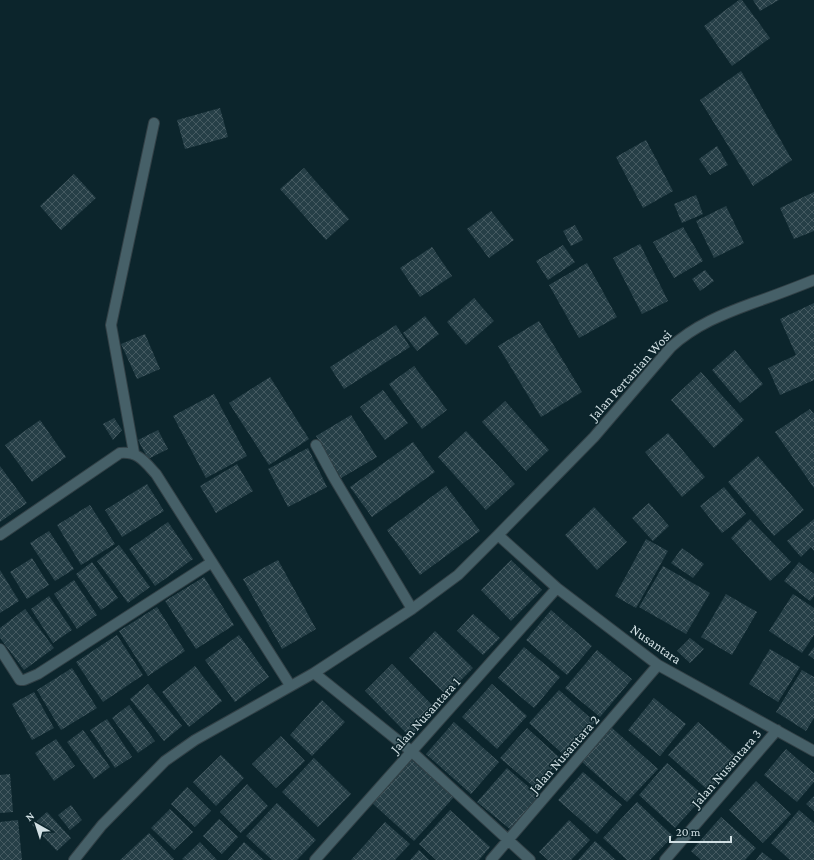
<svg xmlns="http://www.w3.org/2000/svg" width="814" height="860" font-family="'Crimson Pro',serif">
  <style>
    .building { fill: url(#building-cross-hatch) }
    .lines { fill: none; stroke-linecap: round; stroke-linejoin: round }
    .minor-casing { stroke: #324046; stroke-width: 12 }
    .minor { stroke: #466068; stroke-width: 10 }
    .labels { text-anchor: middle; stroke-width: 3; stroke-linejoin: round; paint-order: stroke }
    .street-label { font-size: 14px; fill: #d2e0e4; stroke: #0c252c }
  </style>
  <defs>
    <pattern id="building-cross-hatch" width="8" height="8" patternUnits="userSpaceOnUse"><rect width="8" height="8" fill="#263f47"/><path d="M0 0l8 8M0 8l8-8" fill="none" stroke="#455a61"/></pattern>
  </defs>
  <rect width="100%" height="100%" fill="#0c252c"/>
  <path class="building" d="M 739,0 L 742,0 L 770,38 L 732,66 L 704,26 Z
    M 753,0 L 779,0 L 760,11 Z
    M 741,71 L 792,160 L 753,186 L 700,100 Z
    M 220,108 L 228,137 L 185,149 L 177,120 Z
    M 646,140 L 673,191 L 643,208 L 616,157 Z
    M 717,146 L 728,165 L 710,175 L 699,159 Z
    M 304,168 L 349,219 L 326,240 L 280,189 Z
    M 74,174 L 96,198 L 61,230 L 40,206 Z
    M 814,192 L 814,231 L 794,239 L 780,208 Z
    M 696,195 L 703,214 L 682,223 L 674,204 Z
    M 726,206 L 744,243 L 714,258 L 696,221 Z
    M 491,211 L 514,240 L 489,258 L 467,229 Z
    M 575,225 L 583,240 L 571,246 L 563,231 Z
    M 683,227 L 703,261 L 674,278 L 653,242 Z
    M 640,244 L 668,301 L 642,314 L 613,258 Z
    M 563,245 L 575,262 L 548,280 L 536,261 Z
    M 432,247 L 452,276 L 420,297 L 400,268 Z
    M 587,263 L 617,317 L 579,338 L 549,285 Z
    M 705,270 L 714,281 L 700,291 L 692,279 Z
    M 474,298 L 494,321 L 466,345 L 447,322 Z
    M 814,303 L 814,380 L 780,395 L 768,368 L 796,355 L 780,319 Z
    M 425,316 L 439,334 L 417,351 L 403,333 Z
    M 539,321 L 582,392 L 541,417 L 498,346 Z
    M 396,325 L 410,347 L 344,389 L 330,367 Z
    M 145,334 L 160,369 L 137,379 L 121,344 Z
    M 735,350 L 763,384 L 740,403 L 712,370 Z
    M 414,366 L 447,410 L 422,429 L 389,384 Z
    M 701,372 L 744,420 L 714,448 L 671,400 Z
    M 270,377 L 309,439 L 269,465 L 229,403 Z
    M 383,390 L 408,423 L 385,440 L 360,407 Z
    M 214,394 L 247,456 L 206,478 L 173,416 Z
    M 505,401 L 549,450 L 526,471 L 482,422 Z
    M 810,409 L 814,414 L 814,488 L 775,432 Z
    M 351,415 L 377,457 L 341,478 L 316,436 Z
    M 114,418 L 122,430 L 113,440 L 103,424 Z
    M 40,420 L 66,457 L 32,482 L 5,445 Z
    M 158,430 L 168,449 L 148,459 L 138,440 Z
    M 466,431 L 515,484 L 486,510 L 438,457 Z
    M 668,433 L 705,477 L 682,497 L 645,452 Z
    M 413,442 L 435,472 L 372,517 L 350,487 Z
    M 308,448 L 327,487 L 288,507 L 268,469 Z
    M 758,456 L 804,510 L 774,536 L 728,482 Z
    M 237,464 L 253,491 L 216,513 L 200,486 Z
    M 0,466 L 27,503 L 0,522 Z
    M 147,484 L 164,511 L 122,537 L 105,510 Z
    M 446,486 L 480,531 L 420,575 L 387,530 Z
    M 724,487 L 746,514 L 722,533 L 700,506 Z
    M 649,503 L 669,526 L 653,541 L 632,518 Z
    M 90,505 L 115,544 L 81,565 L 57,525 Z
    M 594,507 L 627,542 L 597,570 L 565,535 Z
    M 750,519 L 791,562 L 770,581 L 731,538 Z
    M 814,519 L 814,551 L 811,547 L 801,557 L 787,541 Z
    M 168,522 L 193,559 L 155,586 L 129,549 Z
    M 49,531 L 74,569 L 55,581 L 30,543 Z
    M 646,539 L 668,551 L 636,608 L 615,596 Z
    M 119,545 L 150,587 L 128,603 L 97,561 Z
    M 682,548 L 704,564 L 693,578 L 671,563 Z
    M 32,558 L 49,585 L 27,599 L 10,572 Z
    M 278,560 L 316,629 L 282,649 L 243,579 Z
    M 511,560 L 542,590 L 511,621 L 481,590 Z
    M 92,562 L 118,598 L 101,610 L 76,574 Z
    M 799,562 L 814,574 L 814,596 L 810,601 L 784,581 Z
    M 663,566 L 710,593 L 686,634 L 639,607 Z
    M 0,570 L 19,601 L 0,613 Z
    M 204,577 L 234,625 L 196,649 L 165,601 Z
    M 74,580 L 97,615 L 77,629 L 54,594 Z
    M 726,594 L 757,612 L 732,655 L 701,637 Z
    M 793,594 L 814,608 L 814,635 L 802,653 L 769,631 Z
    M 49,596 L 72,630 L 53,643 L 31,609 Z
    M 157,607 L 185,651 L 148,676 L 119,631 Z
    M 25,609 L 54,648 L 24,670 L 0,638 L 0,628 Z
    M 551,610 L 592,646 L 567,675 L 526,640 Z
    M 473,614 L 500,638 L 483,655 L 457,631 Z
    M 435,631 L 473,668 L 446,695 L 409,658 Z
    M 117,635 L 143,675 L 103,702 L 76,662 Z
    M 239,635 L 269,677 L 235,702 L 205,660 Z
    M 690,638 L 704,649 L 690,663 L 677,651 Z
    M 524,647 L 560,677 L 534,708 L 498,678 Z
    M 814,647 L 814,659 L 808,655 Z
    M 770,649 L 800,667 L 778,702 L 749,684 Z
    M 597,650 L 632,679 L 600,717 L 565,688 Z
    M 392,664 L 437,710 L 410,737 L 365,691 Z
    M 195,666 L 222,701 L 189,727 L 162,692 Z
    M 72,668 L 97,708 L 61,730 L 37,690 Z
    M 802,670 L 814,677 L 814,718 L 806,731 L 776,712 Z
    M 148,684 L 182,726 L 164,741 L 130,699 Z
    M 492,684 L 527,716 L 497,749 L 462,717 Z
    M 559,690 L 595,722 L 565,756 L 529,723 Z
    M 34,692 L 54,728 L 32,740 L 12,704 Z
    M 654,698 L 686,724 L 660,756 L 628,730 Z
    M 322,700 L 345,722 L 312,756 L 290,735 Z
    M 129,705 L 155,741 L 138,753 L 112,718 Z
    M 107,719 L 132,757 L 115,768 L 90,730 Z
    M 454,722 L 499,762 L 471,794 L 426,754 Z
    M 698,722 L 739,758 L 709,791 L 668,755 Z
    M 611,727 L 658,769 L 627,802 L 581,761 Z
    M 527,728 L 561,759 L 535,788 L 500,758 Z
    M 83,730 L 110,767 L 94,779 L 67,742 Z
    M 281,736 L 305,761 L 276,788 L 252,764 Z
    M 56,739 L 75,766 L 54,781 L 35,753 Z
    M 786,749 L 814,773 L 814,782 L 797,802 L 764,775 Z
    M 221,755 L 244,778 L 216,806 L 193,782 Z
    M 314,758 L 351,794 L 318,827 L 282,792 Z
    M 411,759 L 454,797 L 414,841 L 372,803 Z
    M 667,763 L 704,796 L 675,828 L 639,795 Z
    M 507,768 L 539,796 L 510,829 L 477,802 Z
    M 583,772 L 622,805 L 597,834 L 558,800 Z
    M 10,774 L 13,812 L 0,813 L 0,775 Z
    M 756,781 L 791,814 L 763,843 L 729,810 Z
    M 247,784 L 268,806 L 241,833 L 220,812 Z
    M 187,787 L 211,811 L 195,827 L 171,804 Z
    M 814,796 L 814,811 L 806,804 Z
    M 637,802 L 673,836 L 650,860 L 627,860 L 603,838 Z
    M 277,803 L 316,840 L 297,860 L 272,860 L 246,836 Z
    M 71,805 L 82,820 L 70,830 L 58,815 Z
    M 170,809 L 193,832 L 174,850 L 151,828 Z
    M 450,810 L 490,847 L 479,860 L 436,860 L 419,844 Z
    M 799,810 L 814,823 L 814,860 L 790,860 L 771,843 Z
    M 47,812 L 71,838 L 57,851 L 32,825 Z
    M 721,817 L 756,848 L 745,860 L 701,860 L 691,851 Z
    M 219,819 L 238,837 L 222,854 L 203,836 Z
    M 18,820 L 22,860 L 0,860 L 0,822 Z
    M 569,820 L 590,840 L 571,860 L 548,860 L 539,852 Z
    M 385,822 L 410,844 L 395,860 L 351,860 Z
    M 149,833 L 174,859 L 173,860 L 120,860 Z
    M 595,841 L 616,860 L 578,860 Z
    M 200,842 L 217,860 L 184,860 L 182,859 Z
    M 244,842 L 264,860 L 228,860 Z
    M 419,850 L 429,860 L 410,860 Z
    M 762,852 L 772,860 L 756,860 Z"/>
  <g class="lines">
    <g class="minor-casing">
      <path id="minor" d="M 316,445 L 334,478 L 412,609
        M 134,453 L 111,325 L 154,123
        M 0,535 L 120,453 C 138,451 145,462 156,474 L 290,685
        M 498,535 L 557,588 L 658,665 L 814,751
        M 0,649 L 20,680 L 24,680 L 38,674 L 212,562
        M 314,673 L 411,751 L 530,860
        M 74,860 L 102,825 L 165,761 L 195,740 L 314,673 L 412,609 L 458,575 L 498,535 L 594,437 L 671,347 C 695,325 723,314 753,303 C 773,296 794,288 814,280
        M 315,860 L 557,588
        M 491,860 L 658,665
        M 665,860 L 777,730"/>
    </g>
    <use href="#minor" class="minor"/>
  </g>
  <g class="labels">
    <g class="street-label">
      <text transform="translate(630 375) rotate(-48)" y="5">Jalan Pertanian Wosi</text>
      <text transform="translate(656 644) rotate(35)" y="5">Nusantara</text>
      <text transform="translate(425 715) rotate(-48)" y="5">Jalan Nusantara 1</text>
      <text transform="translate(564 754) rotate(-49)" y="5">Jalan Nusantara 2</text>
      <text transform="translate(726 768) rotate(-49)" y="5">Jalan Nusantara 3</text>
    </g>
  </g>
  <g transform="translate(36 824) rotate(321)" stroke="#0c252c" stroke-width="3" paint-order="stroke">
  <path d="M0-3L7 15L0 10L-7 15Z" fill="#d2e0e4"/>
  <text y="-6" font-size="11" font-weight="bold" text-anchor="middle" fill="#d2e0e4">N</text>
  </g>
  <path d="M670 836v6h61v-6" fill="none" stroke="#d2e0e4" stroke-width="2"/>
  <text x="676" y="836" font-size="12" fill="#d2e0e4" stroke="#0c252c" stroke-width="3" paint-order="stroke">20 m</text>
</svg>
